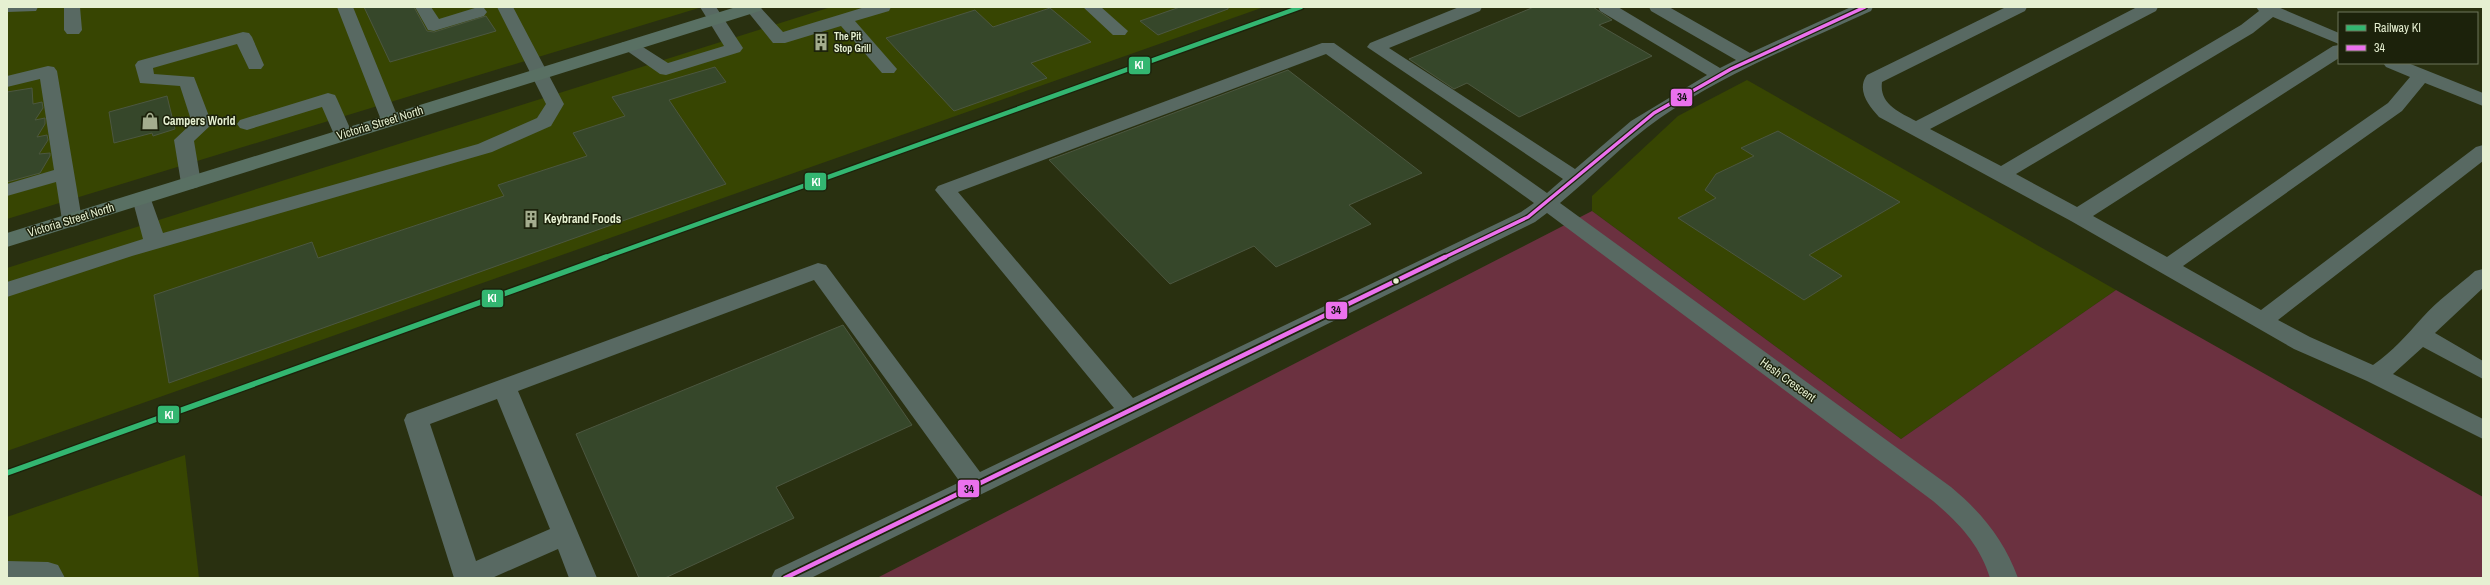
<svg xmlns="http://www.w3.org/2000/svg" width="2490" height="585" font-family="'Archivo Narrow',sans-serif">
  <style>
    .built { fill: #374502 }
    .green { fill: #6b3140 }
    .building { fill: #36472a; stroke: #4c5740 }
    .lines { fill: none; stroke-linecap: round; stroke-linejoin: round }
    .minor { fill: #586962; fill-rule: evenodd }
    .major { fill: #597063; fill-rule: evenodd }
    .bus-1-far1-casing { stroke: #1c220b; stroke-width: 6 }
    .bus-1-casing { stroke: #1c220b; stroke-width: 8 }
    .bus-1-far1 { stroke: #eb71ee; stroke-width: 3.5 }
    .bus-1 { stroke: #eb71ee; stroke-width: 4.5 }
    .rail-1-far1-casing { stroke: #1c220b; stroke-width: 7 }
    .rail-1-casing { stroke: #1c220b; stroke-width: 8 }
    .rail-1-far1 { stroke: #33b671; stroke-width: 4.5 }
    .rail-1 { stroke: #33b671; stroke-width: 5.5 }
    .bus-dot { fill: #e6f0d2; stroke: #1c220b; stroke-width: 1.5 }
    .labels { text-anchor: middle; stroke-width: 3; stroke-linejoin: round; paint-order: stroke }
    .far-poi-label { font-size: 10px; font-weight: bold; fill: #e6f0d2; stroke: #1c220b; text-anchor: start }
    .poi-label { font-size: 12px; font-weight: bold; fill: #e6f0d2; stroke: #1c220b; text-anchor: start }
    .street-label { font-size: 12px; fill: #e6f0d2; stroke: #1c220b }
    .line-badge { stroke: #1c220b; stroke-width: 1.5 }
    .badge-label { font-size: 11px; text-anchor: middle; font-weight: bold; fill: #fff }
    .pale-badge-label { font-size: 11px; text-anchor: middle; font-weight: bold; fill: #111 }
  </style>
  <rect width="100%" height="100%" fill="#293010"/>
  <path class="built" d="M 7,7 L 702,7 L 7,219 Z
    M 831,7 L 1264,7 L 7,451 L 7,268 Z
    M 1747,80 L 2116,290 L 1901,439 L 1592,211 L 1592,196 L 1678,116 Z
    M 185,455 L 199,578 L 7,578 L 7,517 Z"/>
  <path class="green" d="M 1592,211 L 1901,439 L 2116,290 L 2483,497 L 2483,578 L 877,578 Z"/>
  <path class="building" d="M 364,7 L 414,7 L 427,31 L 434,32 L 486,16 L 496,31 L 390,62 Z
    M 1180,7 L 1228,7 L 1228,9 L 1158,35 L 1140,21 Z
    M 1534,7 L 1593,7 L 1612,20 L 1599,25 L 1652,56 L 1519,117 L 1467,83 L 1454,89 L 1409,59 Z
    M 1050,8 L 1091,42 L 1031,63 L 1047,78 L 954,111 L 886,38 L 975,10 L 993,27 Z
    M 715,67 L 726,82 L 669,100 L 726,184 L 169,383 L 154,295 L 312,242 L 318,258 L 504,196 L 498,185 L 587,156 L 573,133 L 625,116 L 612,97 Z
    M 1288,70 L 1422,173 L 1349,205 L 1371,224 L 1276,267 L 1254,246 L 1170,284 L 1049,160 Z
    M 32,88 L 33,104 L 42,102 L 43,108 L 35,120 L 45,118 L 45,124 L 37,137 L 47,135 L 48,140 L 39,154 L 50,153 L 50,156 L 40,173 L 7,182 L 7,92 Z
    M 167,96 L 175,129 L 153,136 L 152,133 L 114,143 L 109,112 Z
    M 1778,131 L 1900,202 L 1809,255 L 1842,276 L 1804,300 L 1678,218 L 1716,198 L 1705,190 L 1716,174 L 1754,156 L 1741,148 Z
    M 843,325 L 912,425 L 776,487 L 794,518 L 665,578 L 639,578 L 576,434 Z"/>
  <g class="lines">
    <path class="minor" d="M 7,7 L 38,7 L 36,11 L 7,12 Z
      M 64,7 L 80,7 L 82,30 L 79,34 L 67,34 L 64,30 Z
      M 337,7 L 353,7 L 399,120 L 397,124 L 383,124 L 381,120 Z
      M 415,7 L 431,7 L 439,19 L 478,7 L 484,8 L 487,12 L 484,16 L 434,31 L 428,30 Z
      M 497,7 L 513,7 L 564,104 L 551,126 L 492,152 L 132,256 L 7,297 L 7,282 L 143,239 L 132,198 L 135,194 L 142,192 L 149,194 L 163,233 L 478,144 L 537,118 L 546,104 Z
      M 700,7 L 716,7 L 743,48 L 740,52 L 666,75 L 660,74 L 620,46 L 623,42 L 635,42 L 668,63 L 724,46 Z
      M 744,7 L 760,7 L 783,32 L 865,7 L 891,7 L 889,11 L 855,21 L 897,69 L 894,73 L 882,73 L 841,26 L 785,43 L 773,43 Z
      M 1083,7 L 1101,7 L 1128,31 L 1125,35 L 1113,35 Z
      M 1459,7 L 1482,7 L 1480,11 L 1389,48 L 1575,169 L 1631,121 L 1707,75 L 1600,11 L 1598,7 L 1618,7 L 1720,68 L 1736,60 L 1651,11 L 1649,7 L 1669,7 L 1750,53 L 1851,7 L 1873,7 L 1871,11 C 1799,44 1725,73 1660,118 C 1624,143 1594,175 1560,203 L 1951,487 C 1982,513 2004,540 2018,578 L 1990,578 C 1980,545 1959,523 1933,501 L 1547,213 L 1535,222 L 811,578 L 771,578 L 775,570 L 960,482 L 814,280 L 518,391 L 597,578 L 569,578 L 558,549 L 492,578 L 454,578 L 404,420 L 407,414 L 818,263 L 826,265 L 980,472 L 1114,408 L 935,190 L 938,186 L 1322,43 L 1334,43 L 1547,193 L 1563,179 L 1367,47 L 1370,43 ZM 1326,54 L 1534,203 L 1521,212 L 1133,398 L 958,192 ZM 497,399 L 550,529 L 476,561 L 430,424 Z
      M 2006,7 L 2027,7 L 2025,11 L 1882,82 C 1879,104 1899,112 1916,121 L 2137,7 L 2158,7 L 2156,11 L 1930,129 L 2001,166 L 2241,25 L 2259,11 L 2256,7 L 2278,7 L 2339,33 L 2339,44 L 2273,17 L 2253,33 L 2016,174 L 2077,207 L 2333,46 L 2339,45 L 2339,58 L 2093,216 L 2167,257 L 2388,103 L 2410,77 L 2386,67 L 2383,63 L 2408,63 L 2483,93 L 2483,106 L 2425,83 L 2402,111 L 2183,266 L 2261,310 L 2476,147 L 2483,145 L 2483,161 L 2278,320 L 2310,337 L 2373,365 C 2393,351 2406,336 2422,318 C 2437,301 2458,286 2475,271 L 2483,269 L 2483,288 L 2435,333 L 2483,361 L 2483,379 L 2423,347 L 2393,374 L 2483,419 L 2483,439 L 2367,381 L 2294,349 L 2071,221 L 1879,117 C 1869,106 1856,90 1867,75 Z
      M 243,32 L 249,33 L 252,37 L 264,65 L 261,69 L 249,69 L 237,44 L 153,68 L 154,74 L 194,77 L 212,124 L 194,141 L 201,183 L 198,187 L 191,189 L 184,187 L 181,183 L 174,140 L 192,123 L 180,86 L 140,83 L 135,65 L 138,61 Z
      M 48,66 L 54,67 L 57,71 L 82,220 L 79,225 L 72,227 L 65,225 L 62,220 L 56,182 L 7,196 L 7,184 L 54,170 L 40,79 L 7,87 L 7,76 Z
      M 328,93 L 335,95 L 337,99 L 353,135 L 350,139 L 336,139 L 322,107 L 247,130 L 240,128 L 237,124 L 240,120 Z
      M 7,561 L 48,562 L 58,565 L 65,578 L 7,578 Z"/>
    <path class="major" d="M 736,7 L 762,7 L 760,11 L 7,247 L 7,233 Z"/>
    <g class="bus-1-far1-casing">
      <path id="bus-1-far1" d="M 1443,258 L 1528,217 L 1654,113 L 1731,69 L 1865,7"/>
    </g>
    <g class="bus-1-casing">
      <path id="bus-1" d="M 785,578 L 1445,257"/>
    </g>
    <use href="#bus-1-far1" class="bus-1-far1"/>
    <use href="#bus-1" class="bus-1"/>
    <g class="rail-1-far1-casing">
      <path id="rail-1-far1" d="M 603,258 L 1301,7"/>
    </g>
    <g class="rail-1-casing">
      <path id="rail-1" d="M 7,473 L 606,257"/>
    </g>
    <use href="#rail-1-far1" class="rail-1-far1"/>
    <use href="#rail-1" class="rail-1"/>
  </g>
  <defs>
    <g id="building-bare" transform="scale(1.38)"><path d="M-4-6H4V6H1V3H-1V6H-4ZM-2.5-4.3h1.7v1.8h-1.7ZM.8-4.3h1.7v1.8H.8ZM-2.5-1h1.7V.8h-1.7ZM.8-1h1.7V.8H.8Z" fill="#a4ad8e" stroke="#1c220b" stroke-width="2.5" paint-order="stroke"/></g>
    <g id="shop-bare" transform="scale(1.38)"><path d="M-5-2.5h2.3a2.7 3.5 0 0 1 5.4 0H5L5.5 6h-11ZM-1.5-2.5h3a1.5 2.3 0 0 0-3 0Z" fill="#a4ad8e" stroke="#1c220b" stroke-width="2.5" paint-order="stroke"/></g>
  </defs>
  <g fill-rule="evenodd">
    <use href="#building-bare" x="821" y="42"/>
    <use href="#shop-bare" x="150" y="121"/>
    <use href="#building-bare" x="531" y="219"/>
  </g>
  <circle class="bus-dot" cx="1396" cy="281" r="3.5"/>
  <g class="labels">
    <g class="far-poi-label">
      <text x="834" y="40">The Pit<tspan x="834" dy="12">Stop Grill</tspan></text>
    </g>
    <g class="poi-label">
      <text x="163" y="125">Campers World</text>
      <text x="544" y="223">Keybrand Foods</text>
    </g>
    <g class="street-label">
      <text transform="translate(380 123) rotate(-17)" y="4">Victoria Street North</text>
      <text transform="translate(71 220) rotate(-17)" y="4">Victoria Street North</text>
      <text transform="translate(1788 380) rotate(36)" y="4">Hesh Crescent</text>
    </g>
  </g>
  <g class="line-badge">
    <rect x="1128" y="56" width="23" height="19" rx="4" fill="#33b671"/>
    <rect x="1670" y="88" width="23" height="19" rx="4" fill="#eb71ee"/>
    <rect x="804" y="172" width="23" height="19" rx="4" fill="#33b671"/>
    <rect x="481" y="289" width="23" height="19" rx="4" fill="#33b671"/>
    <rect x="1325" y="301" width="23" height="19" rx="4" fill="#eb71ee"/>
    <rect x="157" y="405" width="23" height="19" rx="4" fill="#33b671"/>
    <rect x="957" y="479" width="23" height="19" rx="4" fill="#eb71ee"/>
  </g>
  <g class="badge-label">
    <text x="1139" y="69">KI</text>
    <text x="816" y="186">KI</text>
    <text x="492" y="302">KI</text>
    <text x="169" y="419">KI</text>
  </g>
  <g class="pale-badge-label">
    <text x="1682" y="101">34</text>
    <text x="1336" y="314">34</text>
    <text x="969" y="493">34</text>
  </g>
  <rect width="2490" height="585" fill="none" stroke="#e6f0d2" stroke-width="16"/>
  <rect x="2338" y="12" width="140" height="52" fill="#1c220b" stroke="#6d745b"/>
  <rect x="2346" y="25" width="20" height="6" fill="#33b671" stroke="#6d745b"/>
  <text x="2374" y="32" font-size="12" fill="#e6f0d2">Railway KI</text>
  <rect x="2346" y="45" width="20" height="6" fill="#eb71ee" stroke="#6d745b"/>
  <text x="2374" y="52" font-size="12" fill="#e6f0d2">34</text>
</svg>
